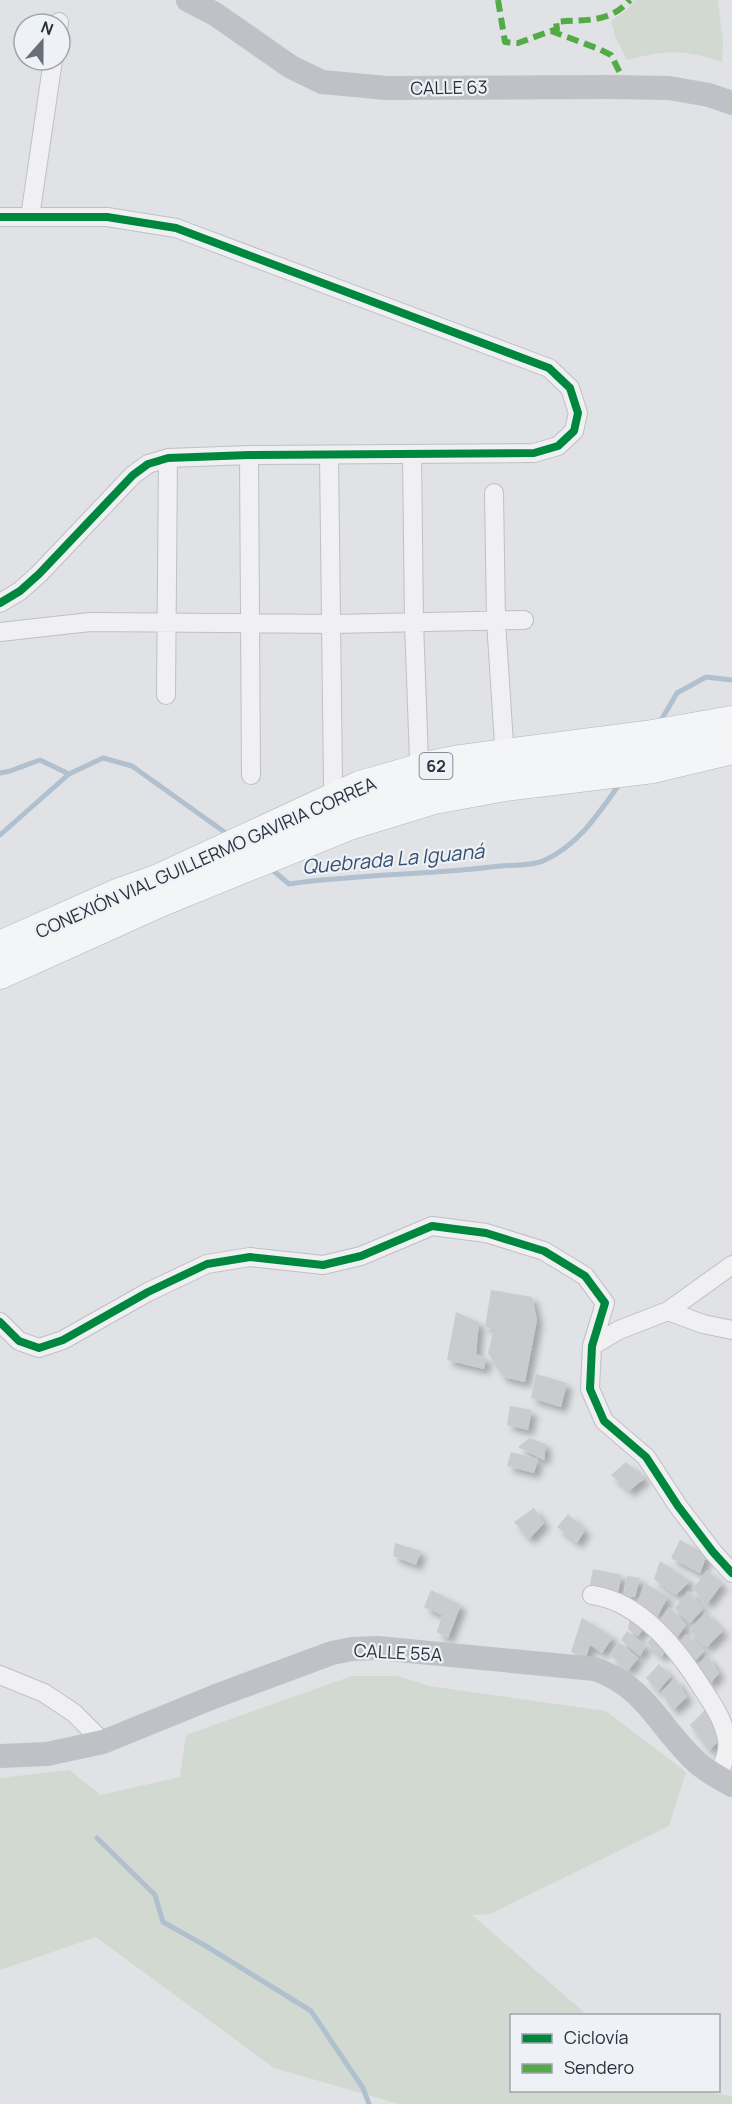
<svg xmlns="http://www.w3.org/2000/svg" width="732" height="2104" font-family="Manrope,sans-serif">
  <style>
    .green { fill: #d1d9d1 }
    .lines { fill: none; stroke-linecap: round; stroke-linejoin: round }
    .stream { stroke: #b0c0cf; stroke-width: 5 }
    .building { fill: #c9cbcd; filter: url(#shadow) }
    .street-casing { stroke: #bec0c3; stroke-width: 20 }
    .highway-casing { stroke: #b2b5ba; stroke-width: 33 }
    .street { stroke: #f0f0f2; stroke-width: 18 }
    .secondary { stroke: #bec1c5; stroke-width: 24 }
    .highway { stroke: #f4f5f6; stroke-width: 32 }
    .quiet { stroke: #53ab46; stroke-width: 6; stroke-dasharray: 12 6; stroke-linecap: butt }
    .cycleway-casing { stroke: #eef1f5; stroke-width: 11 }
    .cycleway { stroke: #00873e; stroke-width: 8 }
    .labels { text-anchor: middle; stroke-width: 4.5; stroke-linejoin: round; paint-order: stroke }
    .shield { fill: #eef1f5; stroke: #636b75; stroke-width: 1.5 }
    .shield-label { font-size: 16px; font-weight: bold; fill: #28313e }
    .street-label { font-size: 18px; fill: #28313e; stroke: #eef1f5 }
    .water-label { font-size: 20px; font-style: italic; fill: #345070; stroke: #eef1f5 }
  </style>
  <defs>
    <filter id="shadow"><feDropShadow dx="5.5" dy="5.5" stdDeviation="3" flood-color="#0004"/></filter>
  </defs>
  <rect width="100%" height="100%" fill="#e0e2e5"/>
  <path class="green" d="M 634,0 L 718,0 L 723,42 L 722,62 C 682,49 668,50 627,60 L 616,39 L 611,21 L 628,9 Z
    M 352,1676 L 398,1676 L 429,1686 L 606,1711 L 686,1772 L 669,1826 L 490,1914 L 472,1915 L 587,2015 L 512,2016 L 512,2090 L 701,2091 L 732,2096 L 732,2104 L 399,2104 L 274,2068 L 96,1937 L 0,1970 L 0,1778 L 69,1770 L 101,1795 L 180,1777 L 186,1735 Z"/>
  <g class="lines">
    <path class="stream" d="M 659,724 L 677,693 L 706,677 L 732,680
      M 0,773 L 10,771 L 40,760 L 69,774
      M 0,835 L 69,774 L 103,758 L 132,766 L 230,836
      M 270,868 L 289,884 C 359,874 430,875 500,866 C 514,865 533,866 545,860 C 580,844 600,811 621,782
      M 97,1838 L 155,1895 L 163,1922 L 206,1946 L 311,2011 L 363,2088 L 369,2104"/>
  </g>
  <path class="building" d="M 491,1290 L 532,1297 L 537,1320 L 525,1382 L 503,1377 L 488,1353 L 494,1329 L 485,1327 Z
    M 456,1312 L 479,1322 L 476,1354 L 486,1358 L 484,1369 L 447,1360 Z
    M 536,1374 L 567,1383 L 561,1407 L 531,1398 Z
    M 510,1406 L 532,1410 L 528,1430 L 507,1425 Z
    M 529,1438 L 546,1444 L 544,1460 L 518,1447 Z
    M 511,1452 L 538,1459 L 534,1473 L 507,1466 Z
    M 626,1462 L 645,1478 L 629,1491 L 611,1475 Z
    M 534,1508 L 544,1523 L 529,1539 L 514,1522 Z
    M 568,1514 L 585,1530 L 577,1543 L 557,1527 Z
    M 680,1540 L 707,1555 L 700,1573 L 671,1558 Z
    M 395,1543 L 421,1551 L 416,1565 L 393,1556 Z
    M 660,1561 L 690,1581 L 676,1595 L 654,1579 Z
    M 593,1569 L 622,1575 L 617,1596 L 589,1590 Z
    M 707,1570 L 722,1584 L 707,1604 L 693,1589 Z
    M 627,1576 L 640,1578 L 635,1597 L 623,1595 Z
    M 645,1583 L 668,1597 L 657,1617 L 638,1601 Z
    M 431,1590 L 461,1605 L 448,1638 L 437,1632 L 442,1615 L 424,1607 Z
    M 688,1591 L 703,1609 L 690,1623 L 675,1608 Z
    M 669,1607 L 686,1625 L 676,1639 L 659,1622 Z
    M 706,1612 L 723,1631 L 707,1647 L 689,1630 Z
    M 630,1617 L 646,1626 L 638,1636 L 628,1629 Z
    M 582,1618 L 613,1637 L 602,1653 L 590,1645 L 586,1658 L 571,1652 Z
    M 627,1631 L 646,1646 L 640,1656 L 621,1640 Z
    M 655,1634 L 669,1647 L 661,1657 L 647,1643 Z
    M 686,1634 L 704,1651 L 694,1662 L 678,1644 Z
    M 619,1642 L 638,1658 L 628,1671 L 610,1655 Z
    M 707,1655 L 719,1673 L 709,1685 L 697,1666 Z
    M 659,1664 L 671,1676 L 658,1691 L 646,1678 Z
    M 675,1678 L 687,1697 L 673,1710 L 661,1692 Z
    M 705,1710 L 722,1737 L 709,1751 L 690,1725 Z"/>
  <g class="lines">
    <g class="street-casing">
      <path id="street" d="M 59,24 L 59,22
        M 0,217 L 107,217 L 176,228 L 549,368 L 570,388 L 578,413 L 574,431 L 558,446 L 534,453 L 249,455 L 168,458 L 148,464 L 133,475 L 39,574 L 20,591 L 0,603
        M 30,217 L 53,60
        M 412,454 L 414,623 L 419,760
        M 249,455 L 251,775
        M 329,455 L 333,784
        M 494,493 L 496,621 L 504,744
        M 0,632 L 90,622 L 332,624 L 524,620
        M 166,695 L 168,458
        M 668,1311 L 703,1324 L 732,1330
        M 0,1322 L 19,1341 L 39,1348 L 63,1340 L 148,1292 L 207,1264 L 250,1257 L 323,1265 L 361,1256 L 432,1226 L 486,1233 L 544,1251 L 585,1276 L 605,1303 L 592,1346 L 590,1389 L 604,1421 L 646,1457 L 678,1506 L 713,1552 L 732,1573
        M 592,1346 L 619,1330 L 668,1311 L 732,1265
        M 592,1595 C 642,1602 679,1651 704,1691 C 714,1706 725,1723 727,1741 C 729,1754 722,1765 717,1776
        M 0,1675 L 44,1693 L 74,1713 L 103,1742"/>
    </g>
    <g class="highway-casing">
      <path id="highway" d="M 0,947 L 117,895 L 159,880 L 360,787 L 430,767 L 460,761 L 652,736 L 732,722
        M 0,973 L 162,900 L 349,824 L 434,798 L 505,785 L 653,767 L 732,748"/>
    </g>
    <use href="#street" class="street"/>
    <path class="secondary" d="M 188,0 L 215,14 L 291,67 L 322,82 L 386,88 L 609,87 L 669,88 L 709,95 L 732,103
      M 0,1756 L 47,1754 L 103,1742 L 216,1696 L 332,1653 L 352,1649 L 378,1648 L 595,1669 C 649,1688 660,1731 700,1765 C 710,1773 721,1779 732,1785"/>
    <use href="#highway" class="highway"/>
    <path class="quiet" d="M 498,0 L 505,42 L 518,43 L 551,31 L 599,49 L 611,55 L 621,75
      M 551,31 L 557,29 L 556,22 C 585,19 609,24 630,0"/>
    <g class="cycleway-casing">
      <path id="cycleway" d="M 0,217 L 107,217 L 176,228 L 549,368 L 570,388 L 578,413 L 574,431 L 558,446 L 534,453 L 249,455 L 168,458 L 148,464 L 133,475 L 39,574 L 20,591 L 0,603
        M 0,1322 L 19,1341 L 39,1348 L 63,1340 L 148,1292 L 207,1264 L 250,1257 L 323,1265 L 361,1256 L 432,1226 L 486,1233 L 544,1251 L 585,1276 L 605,1303 L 592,1346 L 590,1389 L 604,1421 L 646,1457 L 678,1506 L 713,1552 L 732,1573"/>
    </g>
    <use href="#cycleway" class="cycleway"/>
  </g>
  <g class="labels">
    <rect class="shield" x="419.5" y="753" width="33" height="26" rx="4.5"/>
    <g class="shield-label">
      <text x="436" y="772">62</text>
    </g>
    <g class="street-label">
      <text transform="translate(449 88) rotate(-1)" y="6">CALLE 63</text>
      <text transform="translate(206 858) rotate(-24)" y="6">CONEXIÓN VIAL GUILLERMO GAVIRIA CORREA</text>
      <text transform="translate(398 1653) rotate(3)" y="6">CALLE 55A</text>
    </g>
    <g class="water-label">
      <text transform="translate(393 859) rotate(-5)" y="7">Quebrada La Iguaná</text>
    </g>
  </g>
  <rect x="510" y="2014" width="210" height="78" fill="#eef1f5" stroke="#9fa4ac" stroke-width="1.5"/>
  <rect x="522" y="2034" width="30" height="9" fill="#00873e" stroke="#9fa4ac" stroke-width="1.5"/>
  <text x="564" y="2044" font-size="18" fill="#28313e">Ciclovía</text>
  <rect x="522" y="2064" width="30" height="9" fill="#53ab46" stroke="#9fa4ac" stroke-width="1.5"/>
  <text x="564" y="2074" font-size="18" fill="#28313e">Sendero</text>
  <g transform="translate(42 42) rotate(21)"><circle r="28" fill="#eef1f5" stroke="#9fa4ac" stroke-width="1.5"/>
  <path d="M0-4.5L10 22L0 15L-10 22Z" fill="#686f78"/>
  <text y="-9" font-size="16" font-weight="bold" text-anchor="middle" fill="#28313e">N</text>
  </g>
</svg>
